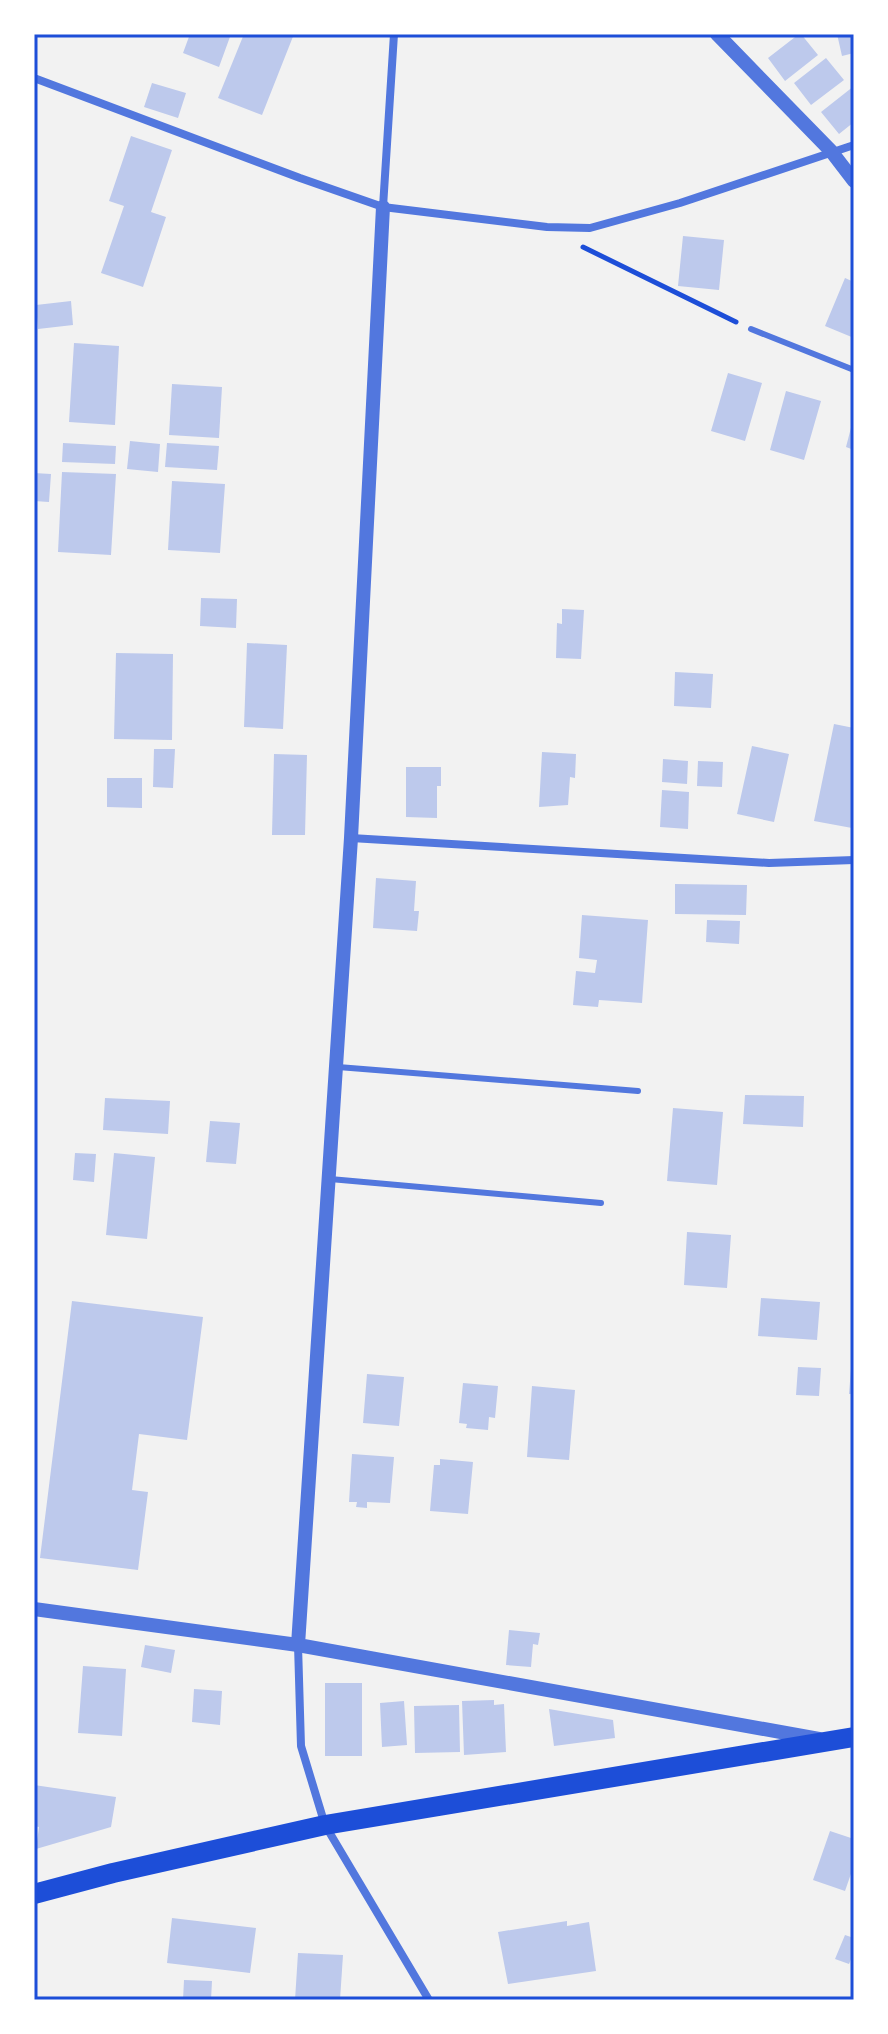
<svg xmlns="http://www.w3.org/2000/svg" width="888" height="2034" font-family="'Roboto Condensed',sans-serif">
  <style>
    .building { fill: #bdc9ec }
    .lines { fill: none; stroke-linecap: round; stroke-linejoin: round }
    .path { stroke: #1d4ed8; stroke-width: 5 }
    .service { stroke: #5277de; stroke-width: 6 }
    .minor { stroke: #5277de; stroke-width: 8 }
    .tertiary { stroke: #5277de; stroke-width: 14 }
    .primary { stroke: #1d4ed8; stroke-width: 20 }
    .neatline { fill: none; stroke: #1d4ed8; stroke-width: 3 }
  </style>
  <rect width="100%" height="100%" fill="#f2f2f2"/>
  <path class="building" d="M 190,34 L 231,34 L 219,67 L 183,53 Z
    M 244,34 L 294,34 L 262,115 L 218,98 Z
    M 799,34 L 801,34 L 818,55 L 785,81 L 768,58 Z
    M 837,34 L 854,34 L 854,53 L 842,56 Z
    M 826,58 L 844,80 L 811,105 L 794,83 Z
    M 152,83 L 186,93 L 178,118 L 144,107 Z
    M 854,86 L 854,122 L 839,134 L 821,112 Z
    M 131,136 L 172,150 L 151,212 L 166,217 L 143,287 L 101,273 L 124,206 L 109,201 Z
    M 683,236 L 724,240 L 719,290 L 678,286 Z
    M 845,278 L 854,282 L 854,338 L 825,326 Z
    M 71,301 L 73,325 L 38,329 L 36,305 Z
    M 74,343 L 119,346 L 115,425 L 69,422 Z
    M 728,373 L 762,383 L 745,441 L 711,431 Z
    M 172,384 L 222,387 L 219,438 L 169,435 Z
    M 786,391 L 821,401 L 804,460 L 770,450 Z
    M 853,420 L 854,420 L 854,450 L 846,447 Z
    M 130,441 L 160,444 L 158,472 L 127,469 Z
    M 63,443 L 116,446 L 115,464 L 62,462 Z
    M 167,443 L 219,446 L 217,470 L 165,467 Z
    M 62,472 L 116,474 L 111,555 L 58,552 Z
    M 34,473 L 51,474 L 49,502 L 34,501 Z
    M 172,481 L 225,484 L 220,553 L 168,550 Z
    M 201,598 L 237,599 L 236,628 L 200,626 Z
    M 562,609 L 584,610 L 581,659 L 556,658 L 557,623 L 562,624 Z
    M 247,643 L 287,645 L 283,729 L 244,727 Z
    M 116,653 L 173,654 L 172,740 L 114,739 Z
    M 675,672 L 713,674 L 711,708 L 674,706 Z
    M 834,724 L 854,728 L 852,828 L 814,821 Z
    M 752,746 L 789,754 L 774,822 L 737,814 Z
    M 154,749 L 175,749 L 173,788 L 153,787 Z
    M 542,752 L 576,754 L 575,778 L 570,777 L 568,805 L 539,807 Z
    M 274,754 L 307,755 L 305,835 L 272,835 Z
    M 663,759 L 688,761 L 687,784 L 662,782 Z
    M 698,761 L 723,762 L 722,787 L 697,786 Z
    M 406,767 L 441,767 L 441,786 L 437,786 L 437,818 L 406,817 Z
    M 107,778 L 142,778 L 142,808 L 107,807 Z
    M 662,790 L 689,792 L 688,829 L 660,827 Z
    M 376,878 L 416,881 L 414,911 L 419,911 L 417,931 L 373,928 Z
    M 675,884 L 747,885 L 746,915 L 675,914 Z
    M 582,915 L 648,920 L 642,1003 L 599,1000 L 598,1007 L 573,1005 L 576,971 L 595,973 L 597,960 L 579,958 Z
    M 707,920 L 740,921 L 739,944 L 706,942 Z
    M 745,1095 L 804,1096 L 803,1127 L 743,1124 Z
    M 105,1098 L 170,1101 L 168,1134 L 103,1130 Z
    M 673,1108 L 723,1112 L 717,1185 L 667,1181 Z
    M 210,1121 L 240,1123 L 236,1164 L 206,1162 Z
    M 75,1153 L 96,1154 L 94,1182 L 73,1180 Z
    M 114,1153 L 155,1157 L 147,1239 L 106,1235 Z
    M 687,1232 L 731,1235 L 727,1288 L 684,1285 Z
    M 761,1298 L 820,1302 L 817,1340 L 758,1336 Z
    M 72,1301 L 203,1317 L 187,1440 L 139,1434 L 132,1490 L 148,1492 L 138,1570 L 40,1558 Z
    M 852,1356 L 854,1356 L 854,1394 L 849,1394 Z
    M 798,1367 L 821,1368 L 819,1396 L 796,1395 Z
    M 367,1374 L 404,1377 L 399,1426 L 363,1423 Z
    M 463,1383 L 498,1386 L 495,1418 L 489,1417 L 488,1430 L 466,1428 L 467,1424 L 459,1423 Z
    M 532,1386 L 575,1390 L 569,1460 L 527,1457 Z
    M 352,1454 L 394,1457 L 390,1503 L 367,1502 L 367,1508 L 356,1507 L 357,1502 L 349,1502 Z
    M 440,1459 L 473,1462 L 468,1514 L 430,1511 L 434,1465 L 440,1465 Z
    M 509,1630 L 540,1633 L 538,1645 L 533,1644 L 531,1667 L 506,1665 Z
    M 145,1645 L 175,1650 L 171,1673 L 141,1667 Z
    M 83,1666 L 126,1669 L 122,1736 L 78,1733 Z
    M 325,1683 L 362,1683 L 362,1756 L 325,1756 Z
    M 194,1689 L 222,1691 L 220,1725 L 192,1722 Z
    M 494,1700 L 494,1705 L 504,1704 L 506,1752 L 464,1755 L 462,1701 Z
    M 404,1701 L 407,1745 L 382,1747 L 380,1703 Z
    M 459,1705 L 460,1752 L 415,1753 L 414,1706 Z
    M 549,1709 L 613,1720 L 615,1738 L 554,1746 Z
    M 34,1785 L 116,1797 L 111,1827 L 36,1849 L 39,1827 L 34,1826 Z
    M 830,1831 L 854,1839 L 854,1865 L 845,1891 L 813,1880 Z
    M 172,1918 L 256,1928 L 250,1973 L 167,1963 Z
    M 567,1921 L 567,1926 L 589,1922 L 596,1971 L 508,1984 L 498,1932 Z
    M 845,1935 L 854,1938 L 854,1952 L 849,1964 L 835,1959 Z
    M 298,1953 L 343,1955 L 340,2000 L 295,2000 Z
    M 184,1980 L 212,1981 L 211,2000 L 183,2000 Z"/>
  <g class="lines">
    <path class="path" d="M 583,247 L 736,322"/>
    <path class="service" d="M 751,329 L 854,370
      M 338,1067 L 638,1091
      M 330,1179 L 601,1203"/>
    <path class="minor" d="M 34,78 L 300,178 L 383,207 L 547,227 L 590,228 L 680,203 L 854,145
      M 383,207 L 394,34
      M 351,838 L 769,863 L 854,860
      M 298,1645 L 301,1746 L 325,1825 L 429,2000"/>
    <path class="tertiary" d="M 717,34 L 831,151 L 854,181
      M 34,1609 L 298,1645 L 819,1739
      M 298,1645 L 351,838 L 383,207"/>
    <path class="primary" d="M 34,1894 L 113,1873 L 325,1825 L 854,1737"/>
  </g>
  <rect width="888" height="2034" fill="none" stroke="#ffffff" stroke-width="72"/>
  <rect x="36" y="36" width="816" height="1962" class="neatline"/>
</svg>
